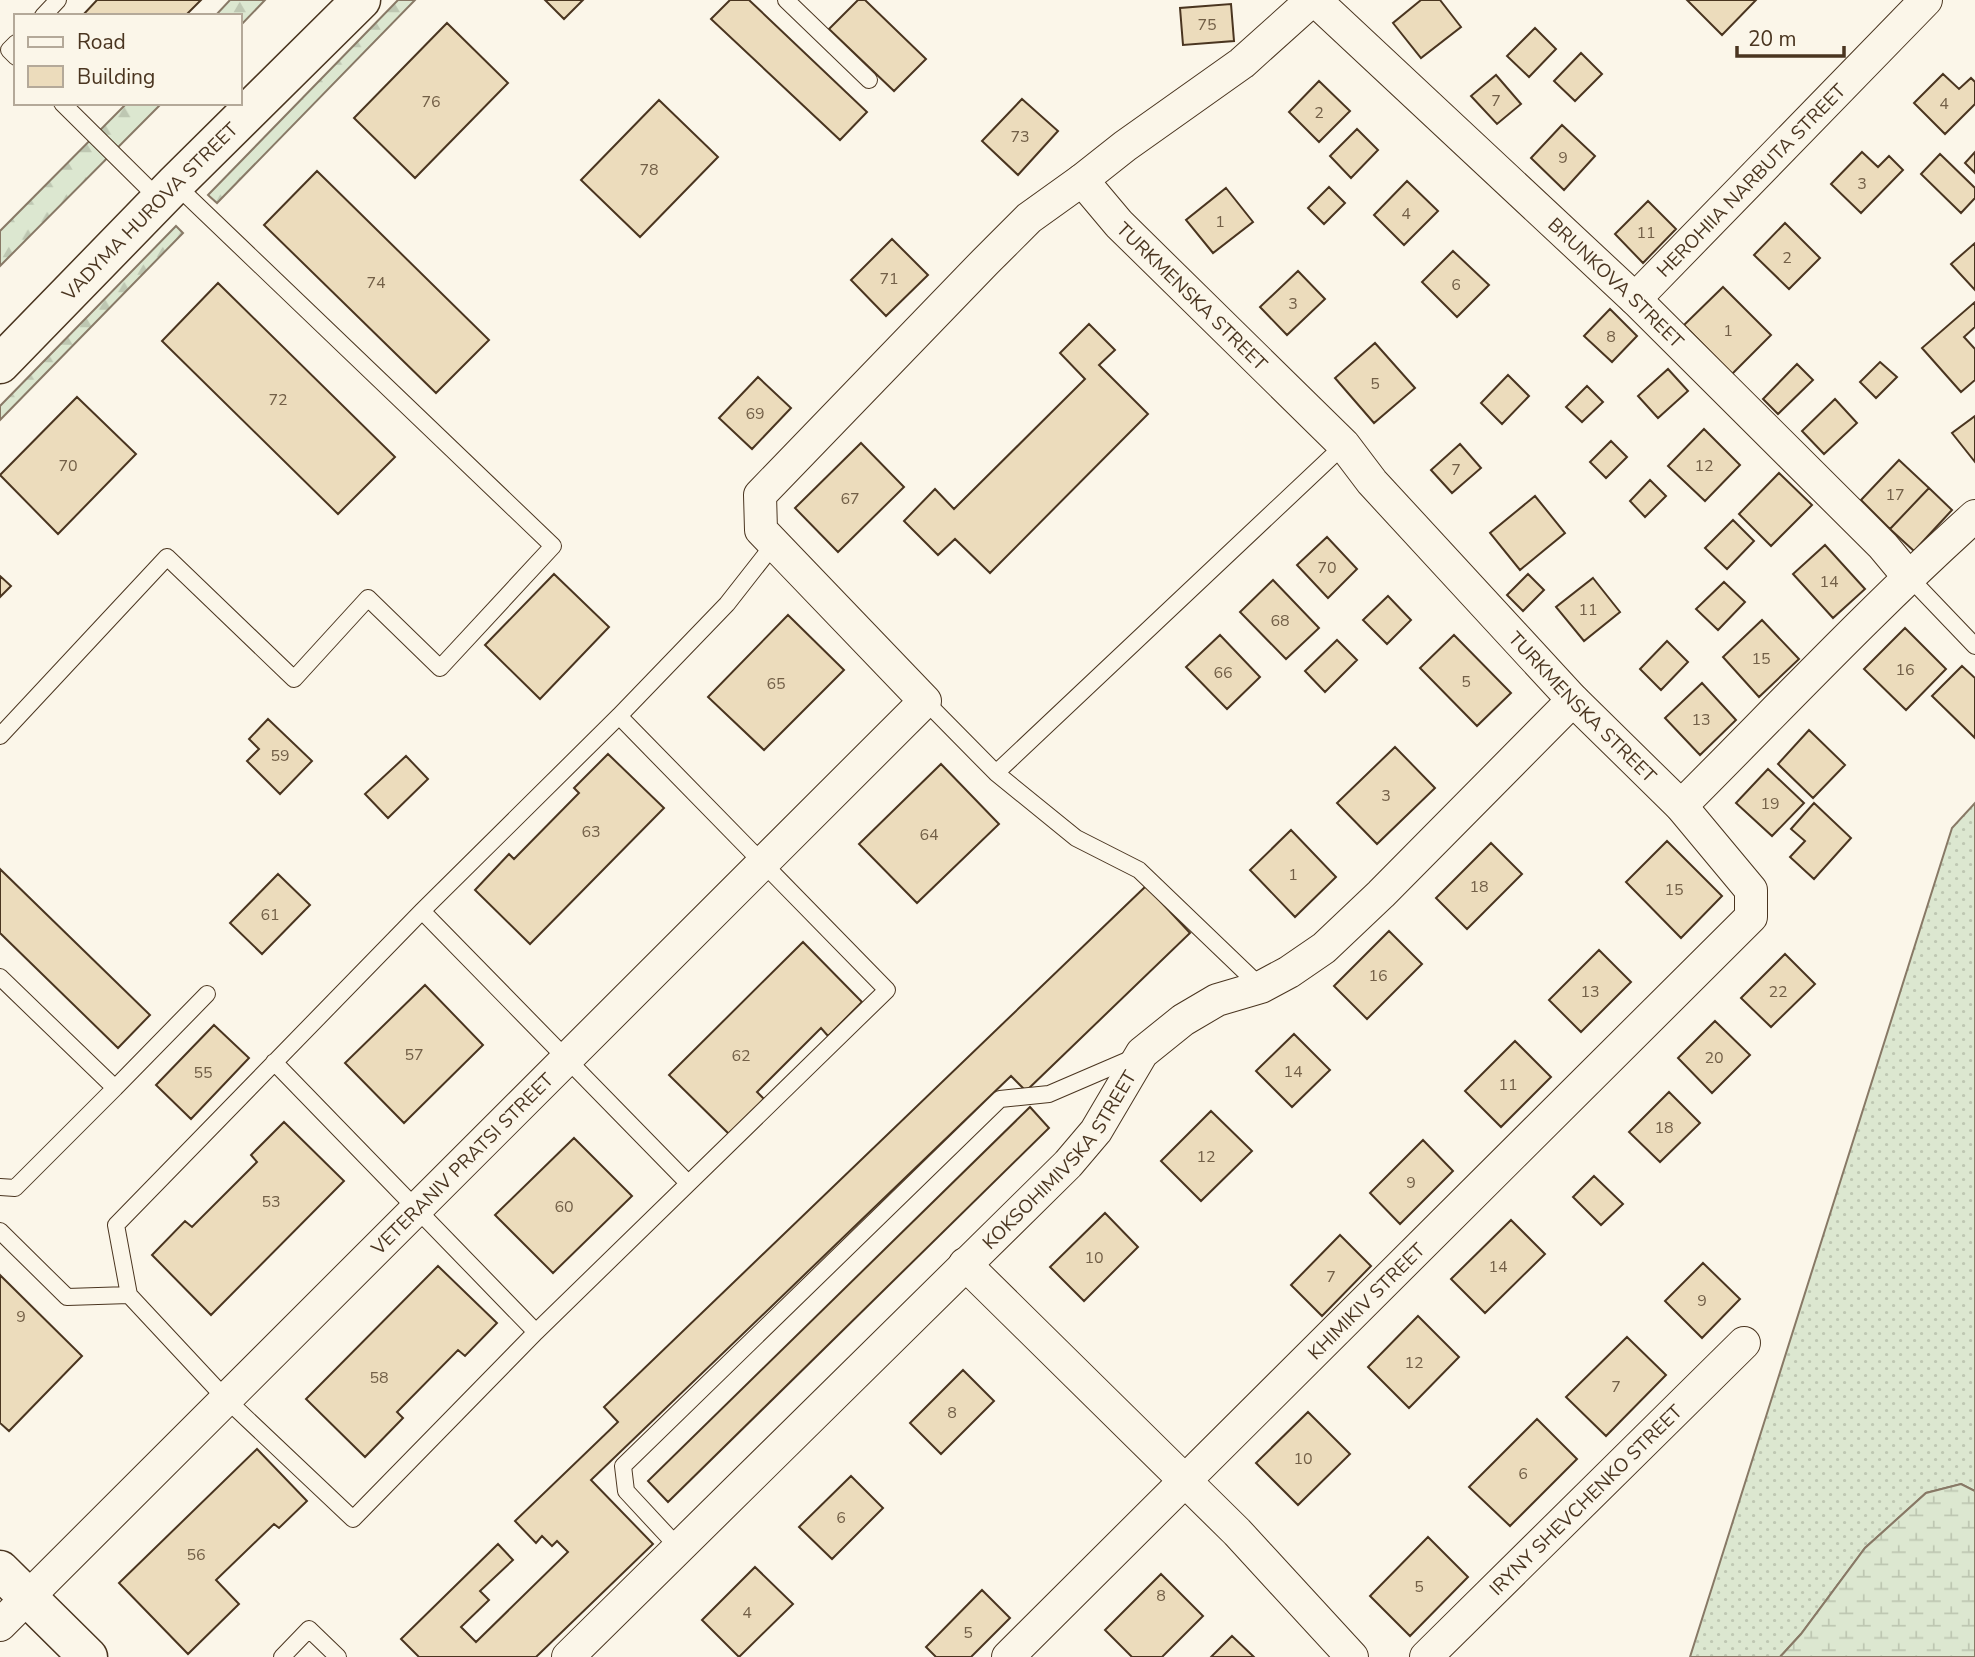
<svg xmlns="http://www.w3.org/2000/svg" width="1975" height="1657" font-family="'Nunito Sans',sans-serif">
  <style>
    .grass { fill: url(#grass-dots); stroke: #887966; stroke-width: 2 }
    .forest { fill: url(#forest-firs); stroke: #887966; stroke-width: 2 }
    .wetland { fill: url(#wetland-marsh); stroke: #887966; stroke-width: 2 }
    .building { fill: #ecdcbc; stroke: #4a3520; stroke-width: 2 }
    .lines { fill: none; stroke-linecap: round; stroke-linejoin: round }
    .lane-casing { stroke: #4a3520; stroke-width: 18 }
    .street-casing { stroke: #4a3520; stroke-width: 34 }
    .secondary-casing { stroke: #4a3520; stroke-width: 41 }
    .lane { stroke: #fbf6e9; stroke-width: 16 }
    .street { stroke: #fbf6e9; stroke-width: 32 }
    .secondary { stroke: #fbf6e9; stroke-width: 38 }
    .labels { text-anchor: middle; stroke-width: 5; stroke-linejoin: round; paint-order: stroke }
    .number-label { font-size: 16px; fill: #725f47 }
    .street-label { font-size: 19px; fill: #4a3520; stroke: #fbf6e9 }
  </style>
  <defs>
    <pattern id="grass-dots" width="8" height="8" patternUnits="userSpaceOnUse" patternTransform="scale(1.75)"><rect width="8" height="8" fill="#dce7d0"/><path d="M2 2h.1M6 6h.1" fill="none" stroke="#bec7b2" stroke-width="1.8" stroke-linecap="round"/></pattern>
    <pattern id="forest-firs" width="22" height="20" patternUnits="userSpaceOnUse" patternTransform="scale(1.75)"><rect width="22" height="20" fill="#dce7d0"/><path d="M5 1l3.5 6h-7zM16 11l3.5 6h-7z" fill="#bec7b2"/></pattern>
    <pattern id="wetland-marsh" width="20" height="14" patternUnits="userSpaceOnUse" patternTransform="scale(1.75)"><rect width="20" height="14" fill="#dce7d0"/><path d="M1 5h8M5 5V1M11 12h8M15 12V8" fill="none" stroke="#bec7b2"/></pattern>
  </defs>
  <rect width="100%" height="100%" fill="#fbf6e9"/>
  <path class="grass" d="M 1975,803 L 1975,1491 L 1961,1484 L 1926,1493 L 1865,1548 L 1801,1634 L 1780,1657 L 1690,1657 L 1952,828 Z"/>
  <path class="forest" d="M 230,0 L 265,0 L 240,26 L 240,16 L 215,16 Z
    M 398,0 L 415,0 L 217,203 L 208,195 Z
    M 127,103 L 162,103 L 0,266 L 0,231 Z
    M 176,226 L 183,233 L 0,420 L 0,406 Z"/>
  <path class="wetland" d="M 1961,1484 L 1975,1491 L 1975,1657 L 1780,1657 L 1801,1634 L 1865,1548 L 1926,1493 Z"/>
  <path class="building" d="M 97,0 L 201,0 L 185,16 L 82,16 Z
    M 545,0 L 583,0 L 564,19 Z
    M 730,0 L 749,0 L 867,112 L 840,140 L 711,19 Z
    M 858,0 L 865,0 L 926,59 L 894,91 L 829,29 Z
    M 1421,0 L 1440,0 L 1461,27 L 1421,58 L 1393,23 Z
    M 1687,0 L 1756,0 L 1722,35 Z
    M 1231,4 L 1234,41 L 1183,45 L 1180,8 Z
    M 447,23 L 508,83 L 415,178 L 354,118 Z
    M 1535,28 L 1556,49 L 1529,77 L 1507,56 Z
    M 1581,53 L 1602,74 L 1575,101 L 1554,81 Z
    M 1943,74 L 1959,89 L 1971,78 L 1975,82 L 1975,104 L 1945,134 L 1914,103 Z
    M 1496,75 L 1521,104 L 1497,124 L 1471,96 Z
    M 1319,81 L 1350,111 L 1319,142 L 1289,112 Z
    M 1022,99 L 1058,131 L 1018,175 L 982,141 Z
    M 659,100 L 718,157 L 640,237 L 581,180 Z
    M 1562,125 L 1595,156 L 1564,190 L 1531,158 Z
    M 1357,129 L 1378,150 L 1351,178 L 1330,156 Z
    M 1862,152 L 1878,167 L 1889,156 L 1903,170 L 1861,213 L 1831,184 Z
    M 1975,152 L 1975,173 L 1965,163 Z
    M 1940,154 L 1975,188 L 1975,198 L 1961,213 L 1921,174 Z
    M 317,171 L 489,340 L 436,393 L 264,225 Z
    M 1407,181 L 1438,211 L 1404,245 L 1374,215 Z
    M 1329,187 L 1345,203 L 1324,224 L 1308,208 Z
    M 1226,188 L 1253,222 L 1213,253 L 1186,220 Z
    M 1648,201 L 1676,229 L 1643,263 L 1615,234 Z
    M 1785,223 L 1820,258 L 1789,289 L 1754,255 Z
    M 892,239 L 928,275 L 886,316 L 851,280 Z
    M 1975,243 L 1975,290 L 1951,264 Z
    M 1453,251 L 1489,285 L 1457,317 L 1422,282 Z
    M 1298,271 L 1325,299 L 1287,335 L 1260,307 Z
    M 218,283 L 395,457 L 338,514 L 162,341 Z
    M 1723,287 L 1771,335 L 1732,374 L 1684,325 Z
    M 1975,302 L 1975,327 L 1964,337 L 1975,349 L 1975,380 L 1961,392 L 1922,348 Z
    M 1610,309 L 1637,336 L 1612,362 L 1584,336 Z
    M 1089,324 L 1115,350 L 1099,365 L 1148,414 L 990,573 L 955,539 L 938,555 L 904,521 L 935,489 L 954,509 L 1085,379 L 1060,353 Z
    M 1375,343 L 1415,388 L 1374,423 L 1335,378 Z
    M 1880,362 L 1897,377 L 1876,398 L 1860,382 Z
    M 1797,364 L 1813,380 L 1778,414 L 1763,399 Z
    M 1668,369 L 1688,391 L 1658,418 L 1638,396 Z
    M 1508,375 L 1529,396 L 1502,424 L 1481,403 Z
    M 758,377 L 791,408 L 752,449 L 719,418 Z
    M 1587,386 L 1603,402 L 1582,422 L 1566,407 Z
    M 77,397 L 136,454 L 58,534 L 0,475 Z
    M 1835,399 L 1857,423 L 1824,454 L 1802,431 Z
    M 1975,416 L 1975,462 L 1952,433 Z
    M 1704,429 L 1740,465 L 1705,501 L 1668,466 Z
    M 1611,441 L 1627,457 L 1606,478 L 1590,462 Z
    M 861,443 L 904,487 L 838,552 L 795,508 Z
    M 1460,444 L 1481,468 L 1452,493 L 1431,470 Z
    M 1899,460 L 1929,488 L 1890,529 L 1861,500 Z
    M 1779,473 L 1812,505 L 1771,546 L 1739,514 Z
    M 1650,480 L 1666,496 L 1645,517 L 1630,501 Z
    M 1929,488 L 1952,510 L 1914,551 L 1890,529 Z
    M 1535,496 L 1565,533 L 1520,570 L 1490,533 Z
    M 1733,520 L 1754,541 L 1727,569 L 1705,548 Z
    M 1327,537 L 1357,569 L 1328,598 L 1297,565 Z
    M 1825,545 L 1865,589 L 1833,618 L 1793,574 Z
    M 554,574 L 609,627 L 540,699 L 485,645 Z
    M 1528,574 L 1544,590 L 1523,611 L 1507,595 Z
    M 0,576 L 11,586 L 0,597 Z
    M 1593,578 L 1620,612 L 1584,641 L 1556,607 Z
    M 1273,580 L 1319,628 L 1286,659 L 1240,612 Z
    M 1724,582 L 1745,602 L 1718,630 L 1696,609 Z
    M 1388,596 L 1411,620 L 1387,644 L 1363,620 Z
    M 788,615 L 844,670 L 764,750 L 708,697 Z
    M 1762,620 L 1799,659 L 1759,697 L 1723,657 Z
    M 1905,628 L 1946,669 L 1906,710 L 1864,669 Z
    M 1220,635 L 1260,677 L 1227,709 L 1186,667 Z
    M 1454,635 L 1511,693 L 1477,726 L 1420,668 Z
    M 1337,640 L 1357,660 L 1325,692 L 1305,671 Z
    M 1667,641 L 1688,662 L 1661,690 L 1640,669 Z
    M 1962,666 L 1975,678 L 1975,738 L 1932,696 Z
    M 1702,683 L 1736,720 L 1700,755 L 1665,718 Z
    M 268,719 L 312,761 L 280,794 L 247,761 L 259,749 L 249,739 Z
    M 1809,730 L 1845,765 L 1813,798 L 1778,764 Z
    M 1395,747 L 1435,788 L 1377,844 L 1337,803 Z
    M 608,754 L 664,808 L 530,944 L 475,890 L 509,854 L 514,859 L 579,793 L 574,788 Z
    M 406,756 L 428,779 L 388,818 L 365,794 Z
    M 941,764 L 999,824 L 917,903 L 859,844 Z
    M 1768,769 L 1804,803 L 1772,836 L 1736,803 Z
    M 1814,803 L 1851,838 L 1814,879 L 1790,857 L 1805,841 L 1791,829 Z
    M 1291,830 L 1336,877 L 1295,917 L 1250,870 Z
    M 1667,841 L 1722,896 L 1681,938 L 1626,882 Z
    M 1491,843 L 1522,874 L 1467,929 L 1436,898 Z
    M 0,869 L 150,1015 L 118,1048 L 0,933 Z
    M 278,874 L 310,905 L 262,954 L 230,923 Z
    M 1146,886 L 1190,933 L 1026,1091 L 1011,1076 L 591,1480 L 653,1544 L 536,1657 L 419,1657 L 401,1639 L 498,1544 L 513,1560 L 480,1591 L 489,1600 L 461,1627 L 476,1642 L 568,1552 L 557,1541 L 552,1546 L 542,1536 L 536,1543 L 515,1521 L 618,1422 L 604,1407 Z
    M 1389,931 L 1422,964 L 1367,1019 L 1334,986 Z
    M 803,942 L 862,1002 L 828,1036 L 821,1028 L 757,1092 L 764,1099 L 729,1134 L 669,1075 Z
    M 1599,950 L 1631,982 L 1581,1032 L 1549,1000 Z
    M 1785,954 L 1815,984 L 1771,1027 L 1741,998 Z
    M 425,985 L 483,1045 L 404,1123 L 345,1063 Z
    M 1715,1021 L 1750,1055 L 1712,1093 L 1678,1058 Z
    M 214,1025 L 249,1058 L 191,1119 L 156,1085 Z
    M 1294,1034 L 1330,1070 L 1292,1107 L 1256,1071 Z
    M 1515,1041 L 1551,1077 L 1501,1127 L 1465,1091 Z
    M 1669,1092 L 1700,1123 L 1660,1162 L 1629,1132 Z
    M 1030,1107 L 1049,1128 L 668,1502 L 648,1481 Z
    M 1211,1111 L 1252,1151 L 1201,1201 L 1161,1161 Z
    M 284,1122 L 344,1181 L 211,1315 L 152,1255 L 185,1221 L 192,1227 L 257,1162 L 251,1155 Z
    M 574,1138 L 632,1196 L 553,1273 L 495,1215 Z
    M 1423,1140 L 1453,1171 L 1400,1224 L 1370,1193 Z
    M 1594,1176 L 1623,1204 L 1601,1225 L 1573,1197 Z
    M 1105,1213 L 1138,1247 L 1084,1301 L 1050,1267 Z
    M 1511,1220 L 1545,1254 L 1485,1313 L 1451,1279 Z
    M 1340,1235 L 1371,1266 L 1322,1316 L 1291,1285 Z
    M 1703,1263 L 1740,1299 L 1702,1338 L 1665,1301 Z
    M 438,1266 L 497,1323 L 465,1356 L 458,1350 L 397,1412 L 403,1418 L 365,1457 L 306,1399 Z
    M 0,1275 L 82,1356 L 9,1431 L 0,1423 Z
    M 1418,1316 L 1459,1357 L 1409,1408 L 1368,1367 Z
    M 1627,1337 L 1666,1375 L 1606,1436 L 1566,1397 Z
    M 963,1370 L 994,1401 L 941,1454 L 910,1423 Z
    M 1308,1412 L 1350,1454 L 1298,1505 L 1256,1463 Z
    M 1537,1419 L 1577,1459 L 1510,1526 L 1469,1487 Z
    M 257,1449 L 307,1501 L 279,1528 L 274,1524 L 216,1580 L 239,1604 L 188,1654 L 119,1583 Z
    M 851,1476 L 883,1508 L 832,1559 L 799,1527 Z
    M 1428,1537 L 1468,1577 L 1410,1636 L 1370,1596 Z
    M 755,1567 L 793,1604 L 739,1657 L 702,1620 Z
    M 1161,1574 L 1203,1616 L 1162,1657 L 1132,1657 L 1105,1630 Z
    M 982,1590 L 1010,1618 L 971,1657 L 936,1657 L 926,1647 Z
    M 1232,1636 L 1254,1657 L 1211,1657 Z"/>
  <g class="lines">
    <g class="lane-casing">
      <path id="lane" d="M 786,0 L 869,80
        M 43,16 L 58,0
        M 16,43 L 9,50 L 16,57
        M 62,103 L 160,200
        M 1908,576 L 1975,646
        M 925,701 L 996,773 L 1076,838 L 1139,870 L 1261,987
        M 0,736 L 167,557 L 294,679 L 368,598 L 440,668 L 553,546 L 175,184
        M 996,773 L 1344,445
        M 422,911 L 688,1183
        M 0,977 L 115,1088 L 207,994
        M 274,1062 L 536,1332
        M 0,1187 L 15,1188 L 115,1088
        M 0,1231 L 67,1297 L 129,1295 L 226,1399 L 353,1519 L 536,1332 L 887,990 L 619,716
        M 129,1295 L 116,1225 L 422,911 L 619,716 L 727,604 L 774,544
        M 678,1547 L 626,1491 L 623,1466 L 1000,1099 L 1049,1094 L 1135,1057
        M 282,1657 L 309,1629 L 338,1657"/>
    </g>
    <g class="street-casing">
      <g id="street">
        <path id="s1" d="M 1315,0 L 1635,299 L 1883,546 L 1908,576"/>
        <path d="M 1082,180 L 1125,146 L 1242,63 L 1312,0"/>
        <path id="s2" d="M 1635,299 L 1926,0"/>
        <path d="M 1681,806 C 1778,709 1873,608 1975,516"/>
        <path d="M 965,1264 L 1237,1532 L 1352,1657"/>
        <path id="s3" d="M 0,1625 L 925,701 L 761,530 L 760,495 L 985,262 L 1029,218 L 1082,180 L 1119,224 L 1344,445 L 1372,482 L 1573,700 L 1681,806 L 1751,890 L 1751,917 L 1008,1657"/>
        <path id="s4" d="M 568,1657 L 1068,1164 L 1096,1131 L 1142,1053 L 1183,1020 L 1217,1000 L 1261,987 L 1289,972 L 1324,948 L 1381,894 L 1573,700"/>
        <path id="s5" d="M 1426,1657 L 1744,1343"/>
      </g>
    </g>
    <g class="secondary-casing">
      <g id="secondary">
        <path id="s6" d="M 0,364 L 175,184 L 361,0"/>
        <path d="M 0,1570 L 88,1657"/>
      </g>
    </g>
    <use href="#lane" class="lane"/>
    <use href="#street" class="street"/>
    <use href="#secondary" class="secondary"/>
  </g>
  <g class="labels">
    <g class="number-label">
      <text x="1207" y="30">75</text>
      <text x="1496" y="106">7</text>
      <text x="431" y="107">76</text>
      <text x="1944" y="109">4</text>
      <text x="1319" y="118">2</text>
      <text x="1020" y="142">73</text>
      <text x="1563" y="163">9</text>
      <text x="649" y="175">78</text>
      <text x="1862" y="189">3</text>
      <text x="1406" y="219">4</text>
      <text x="1220" y="227">1</text>
      <text x="1646" y="238">11</text>
      <text x="1787" y="263">2</text>
      <text x="889" y="284">71</text>
      <text x="376" y="288">74</text>
      <text x="1456" y="290">6</text>
      <text x="1293" y="309">3</text>
      <text x="1728" y="336">1</text>
      <text x="1611" y="342">8</text>
      <text x="1375" y="389">5</text>
      <text x="278" y="405">72</text>
      <text x="755" y="419">69</text>
      <text x="68" y="471">70</text>
      <text x="1704" y="471">12</text>
      <text x="1456" y="475">7</text>
      <text x="1895" y="500">17</text>
      <text x="850" y="504">67</text>
      <text x="1327" y="573">70</text>
      <text x="1829" y="587">14</text>
      <text x="1588" y="615">11</text>
      <text x="1280" y="626">68</text>
      <text x="1761" y="664">15</text>
      <text x="1905" y="675">16</text>
      <text x="1223" y="678">66</text>
      <text x="1466" y="687">5</text>
      <text x="776" y="689">65</text>
      <text x="1701" y="725">13</text>
      <text x="280" y="761">59</text>
      <text x="1386" y="801">3</text>
      <text x="1770" y="809">19</text>
      <text x="591" y="837">63</text>
      <text x="929" y="840">64</text>
      <text x="1293" y="880">1</text>
      <text x="1479" y="892">18</text>
      <text x="1674" y="895">15</text>
      <text x="270" y="920">61</text>
      <text x="1378" y="981">16</text>
      <text x="1590" y="997">13</text>
      <text x="1778" y="997">22</text>
      <text x="414" y="1060">57</text>
      <text x="741" y="1061">62</text>
      <text x="1714" y="1063">20</text>
      <text x="1293" y="1077">14</text>
      <text x="203" y="1078">55</text>
      <text x="1508" y="1090">11</text>
      <text x="1664" y="1133">18</text>
      <text x="1206" y="1162">12</text>
      <text x="1411" y="1188">9</text>
      <text x="271" y="1207">53</text>
      <text x="564" y="1212">60</text>
      <text x="1094" y="1263">10</text>
      <text x="1498" y="1272">14</text>
      <text x="1331" y="1282">7</text>
      <text x="1702" y="1306">9</text>
      <text x="21" y="1322">9</text>
      <text x="1414" y="1368">12</text>
      <text x="379" y="1383">58</text>
      <text x="1616" y="1392">7</text>
      <text x="952" y="1418">8</text>
      <text x="1303" y="1464">10</text>
      <text x="1523" y="1479">6</text>
      <text x="841" y="1523">6</text>
      <text x="196" y="1560">56</text>
      <text x="1419" y="1592">5</text>
      <text x="1161" y="1601">8</text>
      <text x="747" y="1618">4</text>
      <text x="968" y="1638">5</text>
    </g>
    <g class="street-label">
      <text dy="7" stroke="none"><textPath href="#s2" startOffset="166">HEROHIIA NARBUTA STREET</textPath></text>
      <text dy="7" stroke="none"><textPath href="#s6" startOffset="214">VADYMA HUROVA STREET</textPath></text>
      <text dy="7" stroke="none"><textPath href="#s1" startOffset="413">BRUNKOVA STREET</textPath></text>
      <text dy="7" stroke="none"><textPath href="#s3" startOffset="2191">TURKMENSKA STREET</textPath></text>
      <text dy="7" stroke="none"><textPath href="#s3" startOffset="2758">TURKMENSKA STREET</textPath></text>
      <text dy="7" stroke="none"><textPath href="#s4" startOffset="700">KOKSOHIMIVSKA STREET</textPath></text>
      <text dy="7" stroke="none"><textPath href="#s3" startOffset="653">VETERANIV PRATSI STREET</textPath></text>
      <text transform="translate(1366 1301) rotate(-45)" y="7">KHIMIKIV STREET</text>
      <text dy="7" stroke="none"><textPath href="#s5" startOffset="224">IRYNY SHEVCHENKO STREET</textPath></text>
    </g>
  </g>
  <rect x="14" y="14" width="228" height="91" fill="#fbf6e9" stroke="#b4a999" stroke-width="2"/>
  <rect x="28" y="37" width="35" height="10" fill="#fbf6e9" stroke="#b4a999" stroke-width="2"/>
  <text x="77" y="49" font-size="21" fill="#4a3520">Road</text>
  <rect x="28" y="66" width="35" height="21" fill="#ecdcbc" stroke="#b4a999" stroke-width="2"/>
  <text x="77" y="84" font-size="21" fill="#4a3520">Building</text>
  <path d="M1737 46v10h107v-10" fill="none" stroke="#4a3520" stroke-width="3.5"/>
  <text x="1748" y="46" font-size="21" fill="#4a3520" stroke="#fbf6e9" stroke-width="5" paint-order="stroke">20 m</text>
</svg>
